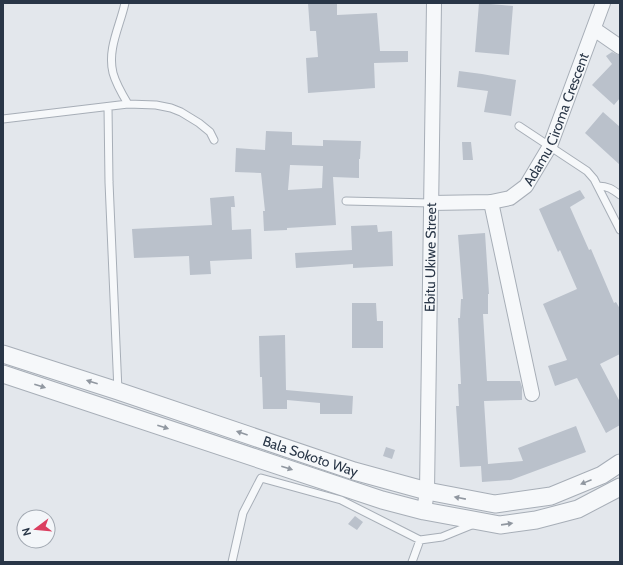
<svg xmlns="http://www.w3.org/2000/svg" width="623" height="565" font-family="Cabin,sans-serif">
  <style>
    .building { fill: #bac1cb; fill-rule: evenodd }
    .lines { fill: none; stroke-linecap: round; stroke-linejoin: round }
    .service-casing { stroke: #a7aeb7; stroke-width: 9 }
    .minor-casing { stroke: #a7aeb7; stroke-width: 16 }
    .tertiary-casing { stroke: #a7aeb7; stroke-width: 19 }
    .service { stroke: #f6f8fa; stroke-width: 7 }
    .minor { stroke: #f6f8fa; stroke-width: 14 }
    .tertiary { stroke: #f6f8fa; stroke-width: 17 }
    .oneway { fill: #9097a0 }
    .labels { text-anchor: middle; stroke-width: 4; stroke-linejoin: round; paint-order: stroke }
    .street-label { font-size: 14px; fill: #293647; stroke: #f3f6f9 }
  </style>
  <rect width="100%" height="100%" fill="#e3e7ec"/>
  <path class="building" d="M 308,3 L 337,3 L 337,15 L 377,13 L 380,51 L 408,51 L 408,62 L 374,63 L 375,88 L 308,93 L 306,58 L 318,57 L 316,31 L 310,31 Z
    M 479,3 L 513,6 L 509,55 L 475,52 Z
    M 612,52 L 616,54 L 620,55 L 620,98 L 614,105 L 592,85 L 612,64 L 606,56 Z
    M 459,71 L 482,74 L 516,80 L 511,116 L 484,112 L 488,91 L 457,87 Z
    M 603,112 L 620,127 L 620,165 L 585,133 Z
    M 266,131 L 292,132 L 292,145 L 323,146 L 323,140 L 361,141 L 360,159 L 359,159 L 359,178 L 333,177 L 336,225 L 287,228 L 287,230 L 264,231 L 263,211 L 265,211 L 261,173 L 235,172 L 236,148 L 265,150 ZM 290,165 L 323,166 L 322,188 L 288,190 Z
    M 462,142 L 471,142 L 473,160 L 463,160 Z
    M 580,190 L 585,198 L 570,207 L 589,250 L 591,249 L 614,303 L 616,302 L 620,309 L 620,354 L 600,364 L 620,402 L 620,425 L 606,433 L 577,378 L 555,386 L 548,366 L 567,360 L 543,304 L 577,289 L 560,250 L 558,252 L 539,209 Z
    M 234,196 L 235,207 L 231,207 L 232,230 L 251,229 L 252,259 L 210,261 L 211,274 L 190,275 L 189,256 L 134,258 L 132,229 L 212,225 L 210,198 Z
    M 377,225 L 378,232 L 392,231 L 393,266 L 353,268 L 353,264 L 296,268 L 295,253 L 352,250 L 351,226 Z
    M 485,233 L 489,294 L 488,294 L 488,314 L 483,314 L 487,381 L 520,381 L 522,387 L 522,400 L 484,401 L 488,464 L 523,461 L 518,448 L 576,426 L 586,452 L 511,480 L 482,482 L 481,466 L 460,467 L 456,406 L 459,406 L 458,384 L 461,384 L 458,318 L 460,318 L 461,299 L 463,299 L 458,235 Z
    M 352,303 L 376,303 L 377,321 L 383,321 L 383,348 L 352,348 Z
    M 285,335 L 286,390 L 353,396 L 352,414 L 320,414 L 320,403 L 287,400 L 287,409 L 263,409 L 262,377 L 260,377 L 259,336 Z
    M 386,447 L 395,450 L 392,459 L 383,456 Z
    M 355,516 L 363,522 L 357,530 L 348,524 Z"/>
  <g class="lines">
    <g class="service-casing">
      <path id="service" d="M 125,3 C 120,26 107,49 113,73 C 116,84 122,94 128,104
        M 108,107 L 109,182 L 118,391
        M 3,119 L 128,104 L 156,105 L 171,108 L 181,112 L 199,123 L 210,132 L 214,140
        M 519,126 L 587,171 L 594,179 L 620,230
        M 598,186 C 608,186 612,189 620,195
        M 346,201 L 431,203
        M 232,562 L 243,513 L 261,478 L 341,500 L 420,540
        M 412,562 L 420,540 L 442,537 L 474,524"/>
    </g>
    <g class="minor-casing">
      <g id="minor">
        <path d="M 594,29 L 620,47"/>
        <path d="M 491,202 L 532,394"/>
        <path id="s1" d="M 431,203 L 491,202 L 510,198 L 526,186 L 550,146 L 603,3"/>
        <path id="s2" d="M 424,511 L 427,491 L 434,3"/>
      </g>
    </g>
    <g class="tertiary-casing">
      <g id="tertiary">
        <path id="s3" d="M 3,354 L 118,391 L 354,471 L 427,491 L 495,504 L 551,496 L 602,475 L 620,463"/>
        <path d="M 3,374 L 382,500 L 424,511 L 500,525 L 536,520 L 578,509 L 620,487"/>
      </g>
    </g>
    <use href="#service" class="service"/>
    <use href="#minor" class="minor"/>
    <use href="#tertiary" class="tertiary"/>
  </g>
  <defs><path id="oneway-solid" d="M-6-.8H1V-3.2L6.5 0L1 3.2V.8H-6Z"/></defs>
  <g class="oneway">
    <use href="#oneway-solid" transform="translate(92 382) rotate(-162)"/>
    <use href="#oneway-solid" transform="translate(40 386) rotate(18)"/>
    <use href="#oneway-solid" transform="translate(163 427) rotate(18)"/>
    <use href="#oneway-solid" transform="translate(242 433) rotate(-161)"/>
    <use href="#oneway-solid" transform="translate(287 468) rotate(18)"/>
    <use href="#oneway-solid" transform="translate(586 482) rotate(158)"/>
    <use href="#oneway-solid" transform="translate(460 498) rotate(-169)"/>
    <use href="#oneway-solid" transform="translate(507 524) rotate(-8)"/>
  </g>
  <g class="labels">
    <g class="street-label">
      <text dy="5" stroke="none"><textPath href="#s1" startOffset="173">Adamu Ciroma Crescent</textPath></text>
      <text dy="5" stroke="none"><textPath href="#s2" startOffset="254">Ebitu Ukiwe Street</textPath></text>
      <text dy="5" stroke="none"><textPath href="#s3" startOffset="324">Bala Sokoto Way</textPath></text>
    </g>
  </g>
  <rect width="623" height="565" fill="none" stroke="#293647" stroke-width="8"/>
  <g transform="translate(36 529) rotate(254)"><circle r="19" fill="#f3f6f9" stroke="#a2a9b2"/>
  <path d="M0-3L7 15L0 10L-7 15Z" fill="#db3f60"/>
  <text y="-6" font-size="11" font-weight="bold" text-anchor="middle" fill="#293647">N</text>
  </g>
</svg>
